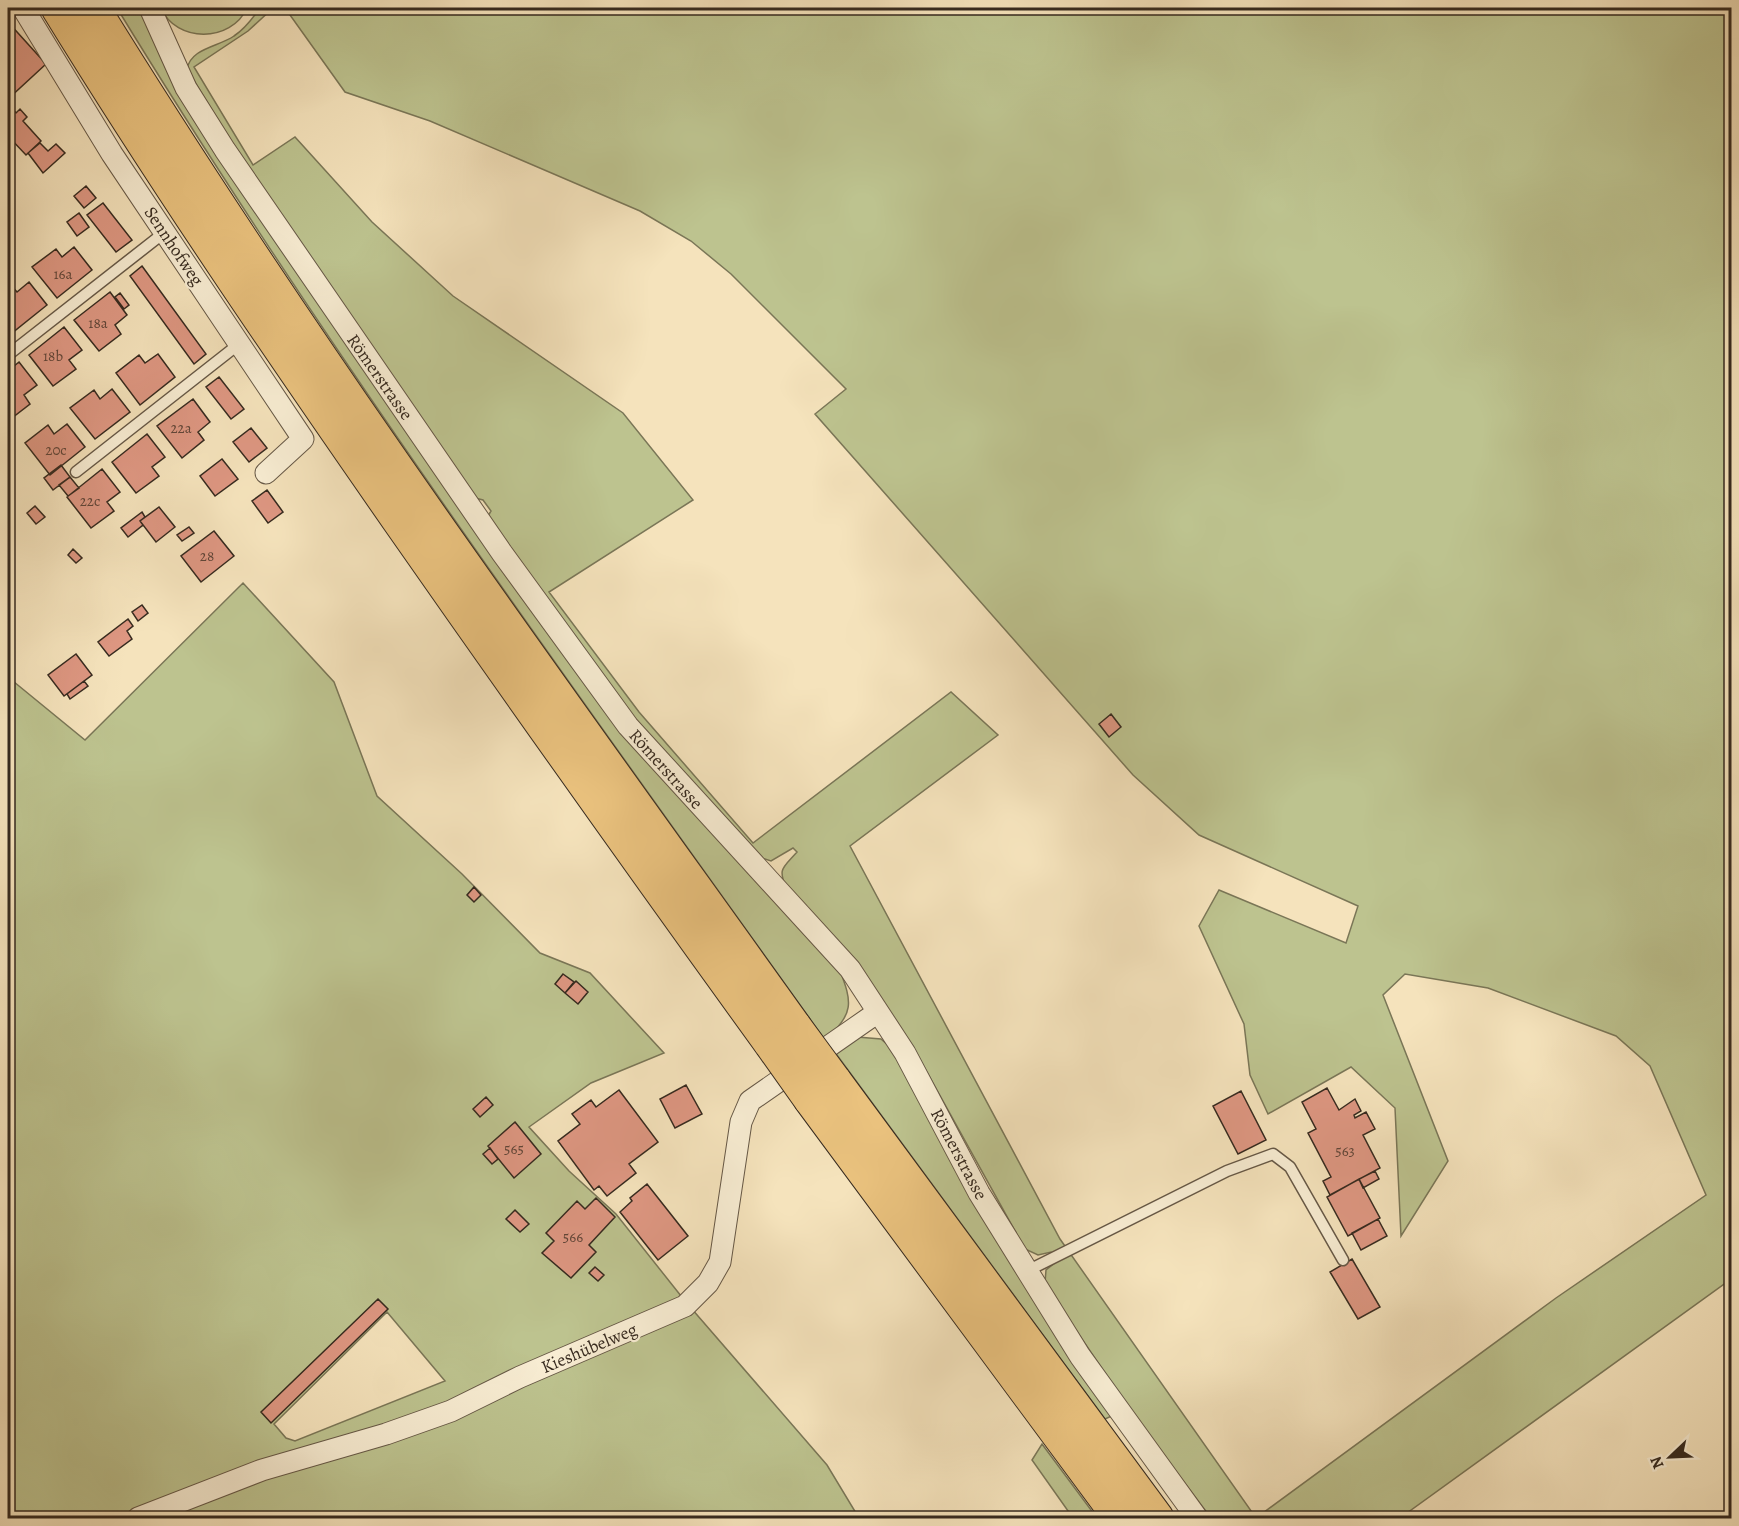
<svg xmlns="http://www.w3.org/2000/svg" width="1739" height="1526" font-family="Alegreya,serif">
  <style>
    .green { fill: #bdc38f; stroke: #7a7657; stroke-width: 1.5; fill-rule: evenodd }
    .building { fill: #de9782; stroke: #362a1f; stroke-width: 1.5 }
    .lines { fill: none; stroke-linecap: round; stroke-linejoin: round }
    .lane-casing { stroke: #665846; stroke-width: 13 }
    .street-casing { stroke: #665846; stroke-width: 23 }
    .highway-casing { stroke: #362a1f; stroke-width: 35 }
    .lane { stroke: #f8edd3; stroke-width: 10 }
    .street { stroke: #f8edd3; stroke-width: 21 }
    .highway { stroke: #eac27e; stroke-width: 33 }
    .highway-bridge-casing { stroke: #362a1f; stroke-width: 35; stroke-linecap: butt }
    .highway-bridge { stroke: #eac27e; stroke-width: 33 }
    .labels { text-anchor: middle; stroke-width: 4.5; stroke-linejoin: round; paint-order: stroke }
    .number-label { font-size: 15px; fill: #604538 }
    .street-label { font-size: 18px; fill: #362a1f; stroke: #f8edd3 }
  </style>
  <rect width="100%" height="100%" fill="#f5e3bc"/>
  <filter id="stains"><feTurbulence type="fractalNoise" baseFrequency=".00333" numOctaves="4"/><feColorMatrix values="0 0 0 0 .2 0 0 0 0 .09 0 0 0 0 .02 0 0 0 .5 -.17"/></filter>
  <radialGradient id="worn" r=".72"><stop offset=".6" stop-color="#630" stop-opacity="0"/><stop offset="1" stop-color="#630" stop-opacity=".3"/></radialGradient>
  <path class="green" d="M 117,8 L 141,8 L 495,558 L 839,968 C 853,1004 854,1013 825,1040 C 583,700 334,364 117,8 Z
    M 161,8 L 247,8 C 231,43 176,43 161,8 Z
    M 260,8 L 273,8 L 248,31 L 194,67 L 253,165 L 295,137 L 372,222 L 453,296 L 623,413 L 693,500 L 549,592 L 639,712 L 753,843 L 951,692 L 998,735 L 850,846 L 1060,1239 L 1256,1518 L 1556,1298 L 1706,1195 L 1650,1066 L 1616,1036 L 1488,988 L 1405,974 L 1383,995 L 1448,1161 L 1401,1236 L 1395,1108 L 1351,1067 L 1268,1114 L 1250,1075 L 1244,1024 L 1199,926 L 1219,890 L 1346,943 L 1358,906 L 1199,835 L 1133,775 L 815,414 L 846,389 L 731,274 L 691,241 L 640,211 L 430,121 L 345,92 L 285,8 L 1731,8 L 1731,1279 L 1400,1518 L 1211,1518 L 1135,1417 L 1054,1298 L 1045,1283 L 1046,1270 L 1056,1262 L 1051,1252 L 1038,1255 L 1025,1249 L 913,1047 L 787,890 C 777,868 783,868 797,852 L 793,848 L 771,861 L 753,855 L 633,718 L 488,516 L 491,511 L 483,500 L 475,498 L 247,168 L 187,69 C 191,48 218,47 234,36 C 245,29 253,18 260,8 Z
    M 243,583 L 334,682 L 377,796 L 462,874 L 540,953 L 590,973 L 664,1053 L 591,1083 L 529,1127 L 569,1171 L 616,1214 L 685,1301 L 827,1465 L 859,1518 L 8,1518 L 8,677 L 85,740 ZM 387,1312 L 445,1381 L 295,1441 L 286,1438 L 274,1424 Z
    M 857,1037 L 881,1039 L 900,1056 L 1114,1415 L 1105,1419 L 834,1051 Z
    M 1042,1444 L 1097,1518 L 1073,1518 L 1032,1460 Z"/>
  <path class="building" d="M 8,22 L 46,64 L 8,99 Z
    M 8,103 L 16,113 L 20,109 L 27,117 L 23,121 L 41,141 L 26,155 L 8,136 Z
    M 40,143 L 48,151 L 56,144 L 65,153 L 43,173 L 28,153 Z
    M 86,186 L 96,198 L 84,208 L 74,196 Z
    M 103,203 L 132,240 L 116,252 L 87,215 Z
    M 79,213 L 89,227 L 77,236 L 67,222 Z
    M 74,247 L 92,270 L 57,298 L 32,267 L 56,249 L 62,257 Z
    M 142,266 L 206,354 L 194,364 L 130,276 Z
    M 29,282 L 47,305 L 12,333 L 8,325 L 8,286 L 10,284 L 17,292 Z
    M 110,292 L 127,315 L 115,325 L 121,334 L 99,351 L 74,320 Z
    M 120,293 L 129,305 L 124,309 L 115,297 Z
    M 64,327 L 82,350 L 69,360 L 76,369 L 53,386 L 29,355 Z
    M 158,354 L 175,377 L 140,405 L 116,373 L 139,355 L 145,363 Z
    M 19,362 L 37,385 L 24,395 L 30,404 L 8,421 L 8,371 Z
    M 219,377 L 244,409 L 231,419 L 206,387 Z
    M 112,389 L 130,412 L 95,439 L 70,408 L 94,390 L 100,399 Z
    M 193,399 L 210,422 L 198,432 L 204,440 L 182,458 L 157,426 Z
    M 67,424 L 85,447 L 50,475 L 25,443 L 48,425 L 54,434 Z
    M 251,428 L 267,448 L 249,462 L 233,442 Z
    M 147,434 L 165,457 L 152,467 L 159,476 L 136,493 L 112,462 Z
    M 222,459 L 238,479 L 215,496 L 200,476 Z
    M 61,465 L 70,477 L 53,490 L 44,478 Z
    M 102,469 L 120,492 L 107,502 L 114,511 L 91,528 L 67,497 Z
    M 70,477 L 79,488 L 68,496 L 59,485 Z
    M 267,490 L 283,512 L 268,523 L 252,501 Z
    M 35,506 L 45,517 L 36,524 L 27,513 Z
    M 159,507 L 175,527 L 156,542 L 140,521 Z
    M 142,512 L 145,517 L 140,521 L 143,525 L 128,537 L 121,528 Z
    M 189,527 L 194,533 L 182,541 L 177,535 Z
    M 214,531 L 234,556 L 201,582 L 181,556 Z
    M 73,549 L 82,558 L 76,563 L 68,555 Z
    M 142,605 L 148,613 L 138,621 L 132,612 Z
    M 128,619 L 133,626 L 127,631 L 132,639 L 109,656 L 98,642 Z
    M 76,654 L 92,675 L 64,696 L 48,675 Z
    M 84,681 L 88,686 L 70,699 L 67,694 Z
    M 1111,714 L 1121,727 L 1109,737 L 1099,724 Z
    M 474,887 L 481,895 L 474,902 L 467,895 Z
    M 563,974 L 574,982 L 565,993 L 555,984 Z
    M 576,981 L 588,992 L 578,1004 L 565,993 Z
    M 686,1085 L 702,1114 L 675,1128 L 660,1099 Z
    M 1327,1088 L 1339,1110 L 1355,1099 L 1361,1111 L 1354,1115 L 1355,1118 L 1366,1112 L 1375,1129 L 1363,1135 L 1380,1168 L 1330,1195 L 1323,1181 L 1331,1177 L 1308,1133 L 1316,1129 L 1302,1102 Z
    M 619,1090 L 658,1142 L 629,1164 L 636,1173 L 607,1196 L 599,1186 L 594,1190 L 558,1141 L 580,1124 L 572,1114 L 591,1100 L 596,1107 Z
    M 1241,1091 L 1266,1140 L 1238,1154 L 1213,1106 Z
    M 486,1097 L 493,1105 L 480,1117 L 473,1109 Z
    M 515,1122 L 541,1154 L 514,1178 L 488,1146 Z
    M 490,1148 L 498,1159 L 492,1164 L 483,1154 Z
    M 1375,1171 L 1379,1179 L 1363,1188 L 1359,1179 Z
    M 1359,1179 L 1380,1218 L 1348,1236 L 1327,1197 Z
    M 647,1184 L 688,1236 L 658,1260 L 620,1212 L 632,1201 L 630,1198 Z
    M 596,1198 L 615,1217 L 589,1245 L 596,1252 L 571,1278 L 542,1253 L 554,1241 L 546,1233 L 577,1201 L 585,1209 Z
    M 515,1210 L 529,1224 L 520,1232 L 506,1219 Z
    M 1378,1219 L 1387,1236 L 1361,1250 L 1352,1233 Z
    M 1352,1259 L 1380,1307 L 1358,1319 L 1330,1272 Z
    M 595,1267 L 604,1275 L 598,1281 L 589,1273 Z
    M 378,1299 L 388,1309 L 271,1423 L 261,1412 Z"/>
  <g class="lines">
    <g class="lane-casing">
      <path id="lane" d="M 8,355 L 165,232
        M 76,472 L 239,344
        M 1027,1271 L 1227,1171 L 1273,1154 L 1290,1167 L 1343,1260"/>
    </g>
    <g class="street-casing">
      <path id="street" d="M 23,8 L 112,154 L 303,439 L 266,473
        M 150,8 L 186,88 L 225,150 L 502,553 L 628,726 L 850,969 L 905,1053 L 979,1193 L 1080,1356 L 1197,1518
        M 138,1518 L 262,1470 L 386,1434 L 451,1411 L 520,1377 L 685,1306 L 708,1283 L 720,1262 L 741,1122 L 750,1101 L 878,1012"/>
    </g>
    <g class="highway-casing">
      <path id="highway" d="M 58,8 C 165,182 280,350 397,518 C 520,694 645,870 771,1044
        M 93,8 C 310,359 555,692 795,1027
        M 834,1080 L 1157,1518
        M 810,1099 L 1120,1518"/>
    </g>
    <use href="#lane" class="lane"/>
    <use href="#street" class="street"/>
    <use href="#highway" class="highway"/>
    <g class="highway-bridge-casing">
      <path id="highway-bridge" d="M 795,1027 L 834,1080
        M 771,1044 L 810,1099"/>
    </g>
    <use href="#highway-bridge" class="highway-bridge"/>
  </g>
  <g class="labels">
    <g class="number-label">
      <text x="63" y="279">16a</text>
      <text x="98" y="328">18a</text>
      <text x="53" y="361">18b</text>
      <text x="181" y="433">22a</text>
      <text x="56" y="455">20c</text>
      <text x="90" y="506">22c</text>
      <text x="207" y="561">28</text>
      <text x="514" y="1154">565</text>
      <text x="1345" y="1156">563</text>
      <text x="573" y="1242">566</text>
    </g>
    <g class="street-label">
      <text transform="translate(174 246) rotate(56)" y="6">Sennhofweg</text>
      <text transform="translate(380 377) rotate(55)" y="6">Römerstrasse</text>
      <text transform="translate(666 769) rotate(48)" y="6">Römerstrasse</text>
      <text transform="translate(959 1154) rotate(62)" y="6">Römerstrasse</text>
      <text transform="translate(589 1348) rotate(-23)" y="6">Kieshübelweg</text>
    </g>
  </g>
  <rect width="1739" height="1526" fill="none" stroke="#f5e3bc" stroke-width="30"/>
  <rect x="9" y="9" width="1721" height="1508" fill="none" stroke="#362a1f" stroke-width="3"/>
  <rect x="15" y="15" width="1709" height="1496" fill="none" stroke="#362a1f" stroke-width="1.5"/>
  <g transform="translate(1670 1457) rotate(247)" stroke="#f8edd3" stroke-width="4.5" paint-order="stroke">
  <path d="M0-4.5L10 22L0 15L-10 22Z" fill="#362a1f"/>
  <text y="-9" font-size="16" font-weight="bold" text-anchor="middle" fill="#362a1f">N</text>
  </g>
  <rect width="100%" height="100%" filter="url(#stains)"/>
  <rect width="100%" height="100%" fill="url(#worn)"/>
</svg>
